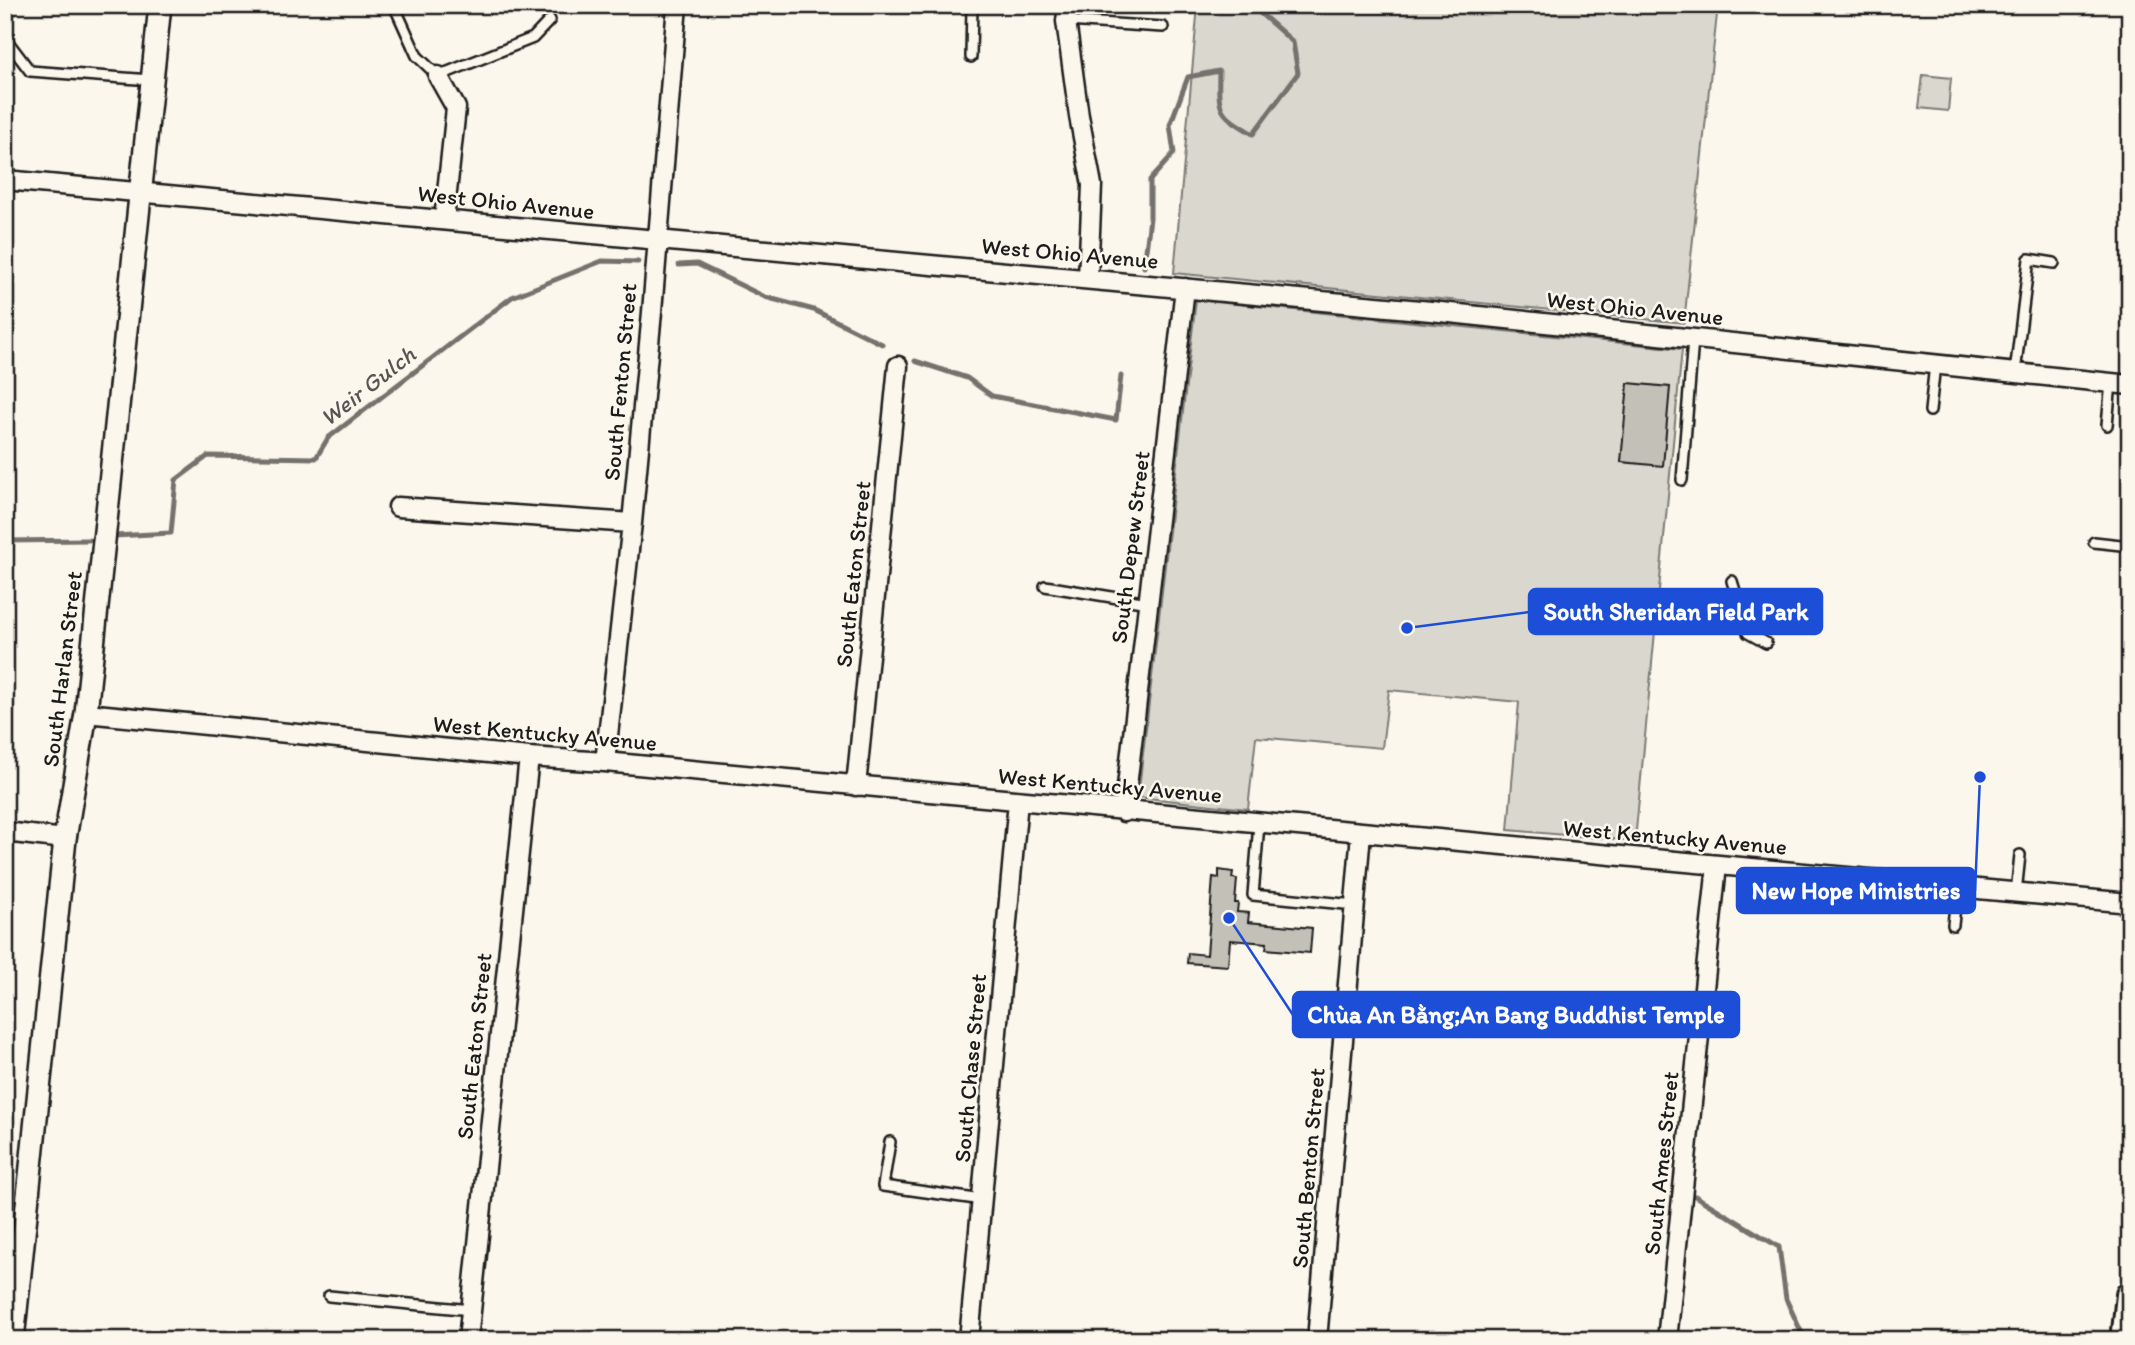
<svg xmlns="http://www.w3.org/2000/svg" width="2135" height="1345" font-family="Itim,sans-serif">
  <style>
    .green { fill: #dad7ce; stroke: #7b7a75; stroke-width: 2 }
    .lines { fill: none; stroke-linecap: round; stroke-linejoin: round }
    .stream { stroke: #74726e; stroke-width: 5 }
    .building { fill: #c3c0b8; stroke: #1c1c1c; stroke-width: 2 }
    .service-casing { stroke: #1c1c1c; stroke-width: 14 }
    .minor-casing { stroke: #1c1c1c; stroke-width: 23 }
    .tertiary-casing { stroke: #1c1c1c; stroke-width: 26 }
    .primary-casing { stroke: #1c1c1c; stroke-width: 32 }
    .service { stroke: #fbf7ec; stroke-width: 9 }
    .minor { stroke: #fbf7ec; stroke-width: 18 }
    .tertiary { stroke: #fbf7ec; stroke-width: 21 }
    .primary { stroke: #fbf7ec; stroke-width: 26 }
    .labels { text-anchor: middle; stroke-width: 5; stroke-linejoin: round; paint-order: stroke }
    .street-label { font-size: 23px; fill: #1c1c1c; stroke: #fbf7ec }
    .water-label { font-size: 24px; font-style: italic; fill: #575653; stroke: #fbf7ec }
    .leader { fill: none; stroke: #1d4ed8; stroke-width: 2.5 }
    .callout-dot { fill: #1d4ed8; stroke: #fbf7ec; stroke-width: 2.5 }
    .callout { fill: #1d4ed8; stroke: #1d4ed8; stroke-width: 2.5 }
    .callout-label { font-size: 24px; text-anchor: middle; font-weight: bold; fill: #fff }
  </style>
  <rect width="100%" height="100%" fill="#fbf7ec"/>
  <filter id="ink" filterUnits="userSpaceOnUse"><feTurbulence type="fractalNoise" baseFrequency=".0143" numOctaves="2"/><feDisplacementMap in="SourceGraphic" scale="14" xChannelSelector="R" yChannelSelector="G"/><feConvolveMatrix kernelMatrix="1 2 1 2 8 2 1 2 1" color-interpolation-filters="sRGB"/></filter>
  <g filter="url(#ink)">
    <path class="green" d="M 1198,5 L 1718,5 L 1684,323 L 1174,273 Z
      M 1923,75 L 1951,78 L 1948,111 L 1919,108 Z
      M 1196,300 L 1682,349 L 1635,841 L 1508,830 L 1519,702 L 1389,690 L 1382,748 L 1256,737 L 1248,809 L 1138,797 Z"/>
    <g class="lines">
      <path class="stream" d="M 679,265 L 697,264 L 765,297 L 814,310 L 882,344
        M 1144,267 L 1150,218 L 1150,180 L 1174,153 L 1170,125 L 1188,77 L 1219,71 C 1218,112 1218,113 1253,134 L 1298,73 L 1293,42 L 1251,5
        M 915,361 L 967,378 L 992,396 L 1116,420 L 1121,376
        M 114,536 L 171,533 L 176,480 L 208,456 L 316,458 L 328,438 L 512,297 L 602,261 L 638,262
        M 5,541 L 89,540
        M 1695,1196 L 1779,1247 L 1786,1299 L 1805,1340"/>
    </g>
    <path class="building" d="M 1628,383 L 1670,387 L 1663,466 L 1621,462 Z
      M 1219,870 L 1233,872 L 1232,878 L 1237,879 L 1235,903 L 1238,903 L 1237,912 L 1249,913 L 1248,922 L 1312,928 L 1310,953 L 1266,949 L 1267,943 L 1230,940 L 1228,966 L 1187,963 L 1188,953 L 1207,955 L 1213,877 L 1219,878 Z"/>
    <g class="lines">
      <g class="service-casing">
        <path id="service" d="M 394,5 L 417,56 L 438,76 L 533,38 L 550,20
          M 1066,21 L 1163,27
          M 5,38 L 30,71 L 151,80
          M 971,57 L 972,5
          M 2015,373 L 2029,259 L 2054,263
          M 1930,411 L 1935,364
          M 2107,425 L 2111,383
          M 1682,480 L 1693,339
          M 2094,542 L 2130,546
          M 1732,581 L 1748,633 L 1766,643
          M 1045,586 L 1148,603
          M 1259,824 L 1253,895 L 1355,905
          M 2016,893 L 2020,855
          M 1953,925 L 1957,887
          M 890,1142 L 883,1186 L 983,1200
          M 329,1296 L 471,1310"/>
      </g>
      <g class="minor-casing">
        <path id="minor" d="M 1068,5 L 1066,21 L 1079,116 L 1092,185 L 1088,279
          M 438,76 L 456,108 L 444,220
          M 5,180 L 1431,311 L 2130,385
          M 398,507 L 632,523
          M 86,713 L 529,757 L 605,762 L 2130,903
          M 605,762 L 632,523 L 652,312 L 677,5
          M 856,786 L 898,366
          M 1124,812 L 1185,288
          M 5,832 L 65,839
          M 468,1340 L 529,757
          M 969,1340 L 1018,801
          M 1317,1340 L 1361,833
          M 1667,1340 L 1717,865"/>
      </g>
      <g class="tertiary-casing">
        <path id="tertiary" d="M 13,1340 L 65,839 L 86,713 L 160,5"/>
      </g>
      <g class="primary-casing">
        <path id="primary" d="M 2125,1340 L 2130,1295"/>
      </g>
      <use href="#service" class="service"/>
      <use href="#minor" class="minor"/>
      <use href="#tertiary" class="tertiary"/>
      <use href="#primary" class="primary"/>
    </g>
  </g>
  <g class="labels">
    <g class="street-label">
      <text transform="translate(506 202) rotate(6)" y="8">West Ohio Avenue</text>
      <text transform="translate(1070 253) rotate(5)" y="8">West Ohio Avenue</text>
      <text transform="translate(1635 308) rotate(6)" y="8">West Ohio Avenue</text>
      <text transform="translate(620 382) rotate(-85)" y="8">South Fenton Street</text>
      <text transform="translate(1130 547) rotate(-83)" y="8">South Depew Street</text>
      <text transform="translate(853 574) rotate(-84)" y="8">South Eaton Street</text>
      <text transform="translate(62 669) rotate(-83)" y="8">South Harlan Street</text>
      <text transform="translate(545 733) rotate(5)" y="8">West Kentucky Avenue</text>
      <text transform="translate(1110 785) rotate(5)" y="8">West Kentucky Avenue</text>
      <text transform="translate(1675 837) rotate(5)" y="8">West Kentucky Avenue</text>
      <text transform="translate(474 1046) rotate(-84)" y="8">South Eaton Street</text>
      <text transform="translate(970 1068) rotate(-85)" y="8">South Chase Street</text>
      <text transform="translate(1661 1163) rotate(-84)" y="8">South Ames Street</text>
      <text transform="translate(1308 1168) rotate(-85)" y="8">South Benton Street</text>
    </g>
    <g class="water-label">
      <text transform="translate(368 386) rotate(-38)" y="8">Weir Gulch</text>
    </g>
  </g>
  <path class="leader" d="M1407 628L1529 612M1980 777L1975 891M1229 918L1293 1015"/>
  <g class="callout-dot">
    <circle cx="1407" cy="628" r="7"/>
    <circle cx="1980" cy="777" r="7"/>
    <circle cx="1229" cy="918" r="7"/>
  </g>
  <g class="callout">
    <rect x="1529" y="589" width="293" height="45" rx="7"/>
    <rect x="1737" y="868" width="238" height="45" rx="7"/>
    <rect x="1293" y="992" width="446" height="45" rx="7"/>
  </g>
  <g class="callout-label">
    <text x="1676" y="620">South Sheridan Field Park</text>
    <text x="1856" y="899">New Hope Ministries</text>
    <text x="1516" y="1023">Chùa An Bằng;An Bang Buddhist Temple</text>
  </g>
  <rect width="2135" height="1345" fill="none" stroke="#fbf7ec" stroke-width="28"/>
  <rect x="14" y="14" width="2107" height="1317" fill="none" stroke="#1c1c1c" stroke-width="2.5" filter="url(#ink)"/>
</svg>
